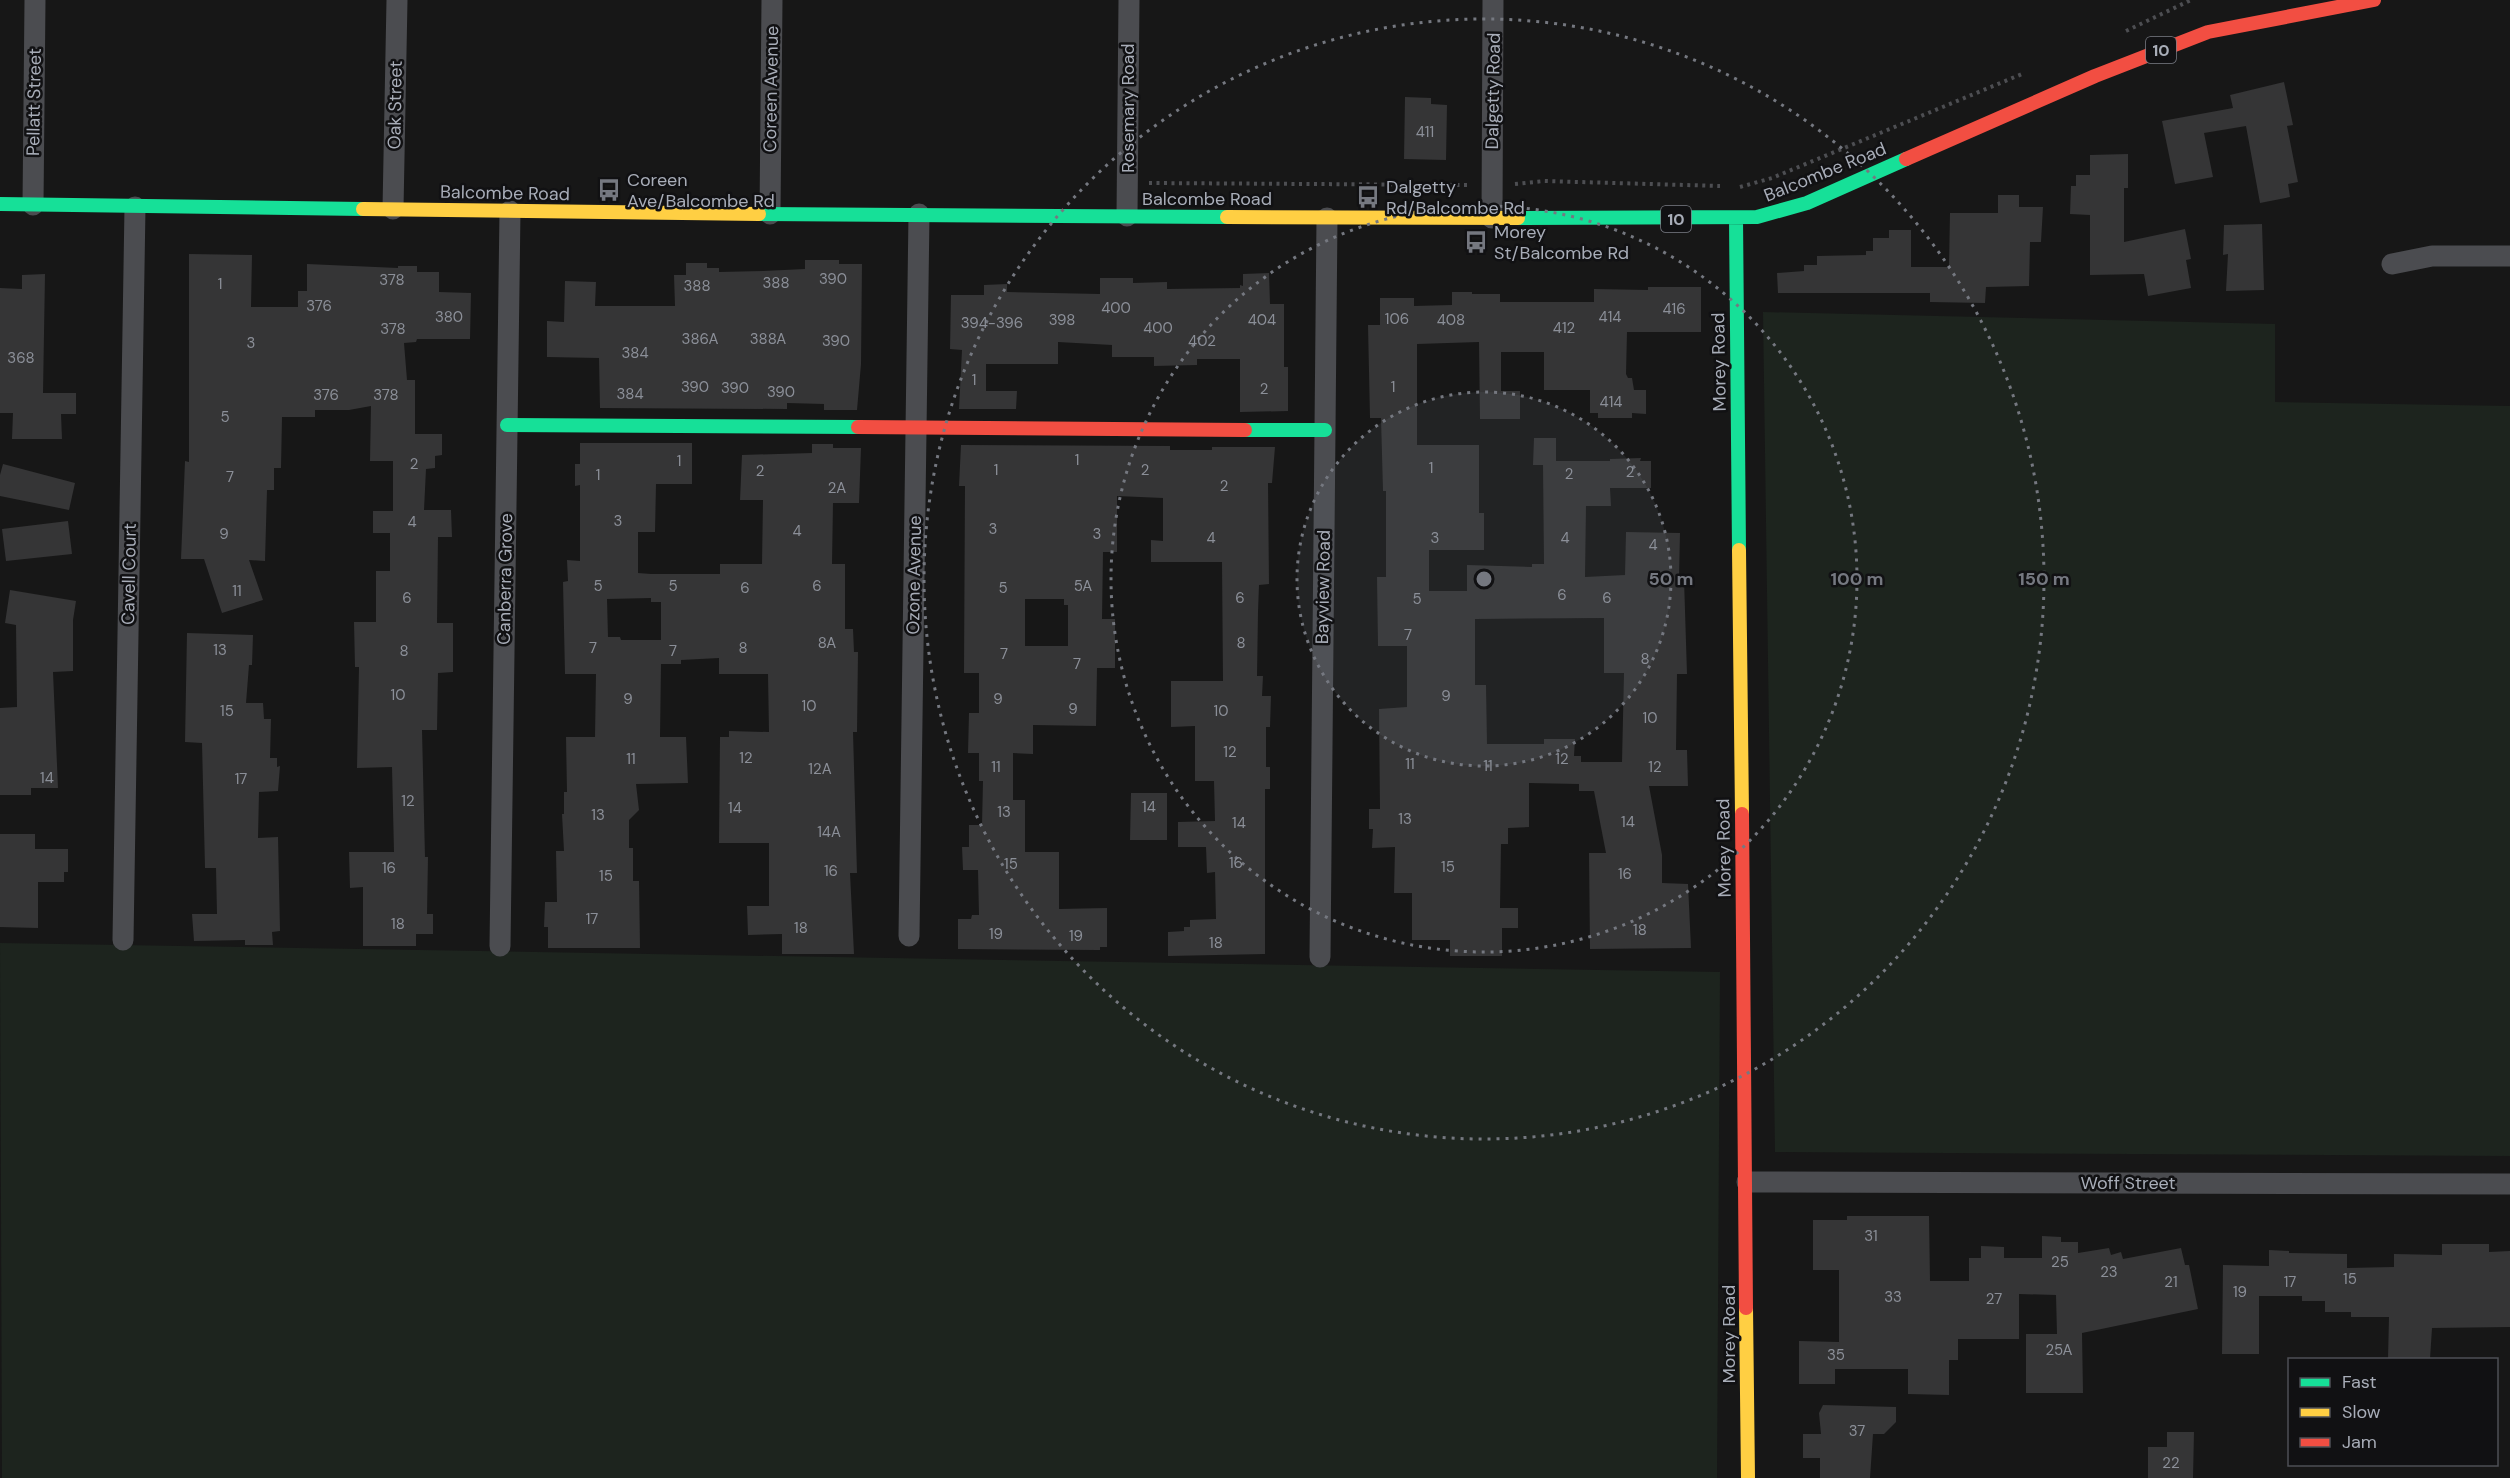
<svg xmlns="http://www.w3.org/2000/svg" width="2510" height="1478" font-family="'DM Sans',sans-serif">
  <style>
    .green { fill: #1d241e }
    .building { fill: #353536; fill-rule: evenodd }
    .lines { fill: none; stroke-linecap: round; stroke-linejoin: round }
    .path { stroke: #4d4e52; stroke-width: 4; stroke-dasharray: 3 4.5; stroke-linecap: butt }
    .street { stroke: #4b4c50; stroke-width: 21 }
    .fast { stroke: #16e098; stroke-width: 14 }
    .slow { stroke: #ffcf43; stroke-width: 14 }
    .jam { stroke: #f24e42; stroke-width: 14 }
    .ring { fill: none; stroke: #757880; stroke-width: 3; stroke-dasharray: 3 6 }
    .labels { text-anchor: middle; stroke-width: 5; stroke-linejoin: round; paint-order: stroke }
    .number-label { font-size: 15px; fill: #8b8f98 }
    .shield { fill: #111113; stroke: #7b7e86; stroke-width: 1.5 }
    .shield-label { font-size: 16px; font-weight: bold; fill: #a8adb8 }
    .street-label { font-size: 18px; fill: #a8adb8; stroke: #111113 }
    .poi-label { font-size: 18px; fill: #a8adb8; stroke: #111113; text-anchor: start }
    .centre { fill: #757880; stroke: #111113; stroke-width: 3 }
    .ring-label { font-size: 18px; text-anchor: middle; font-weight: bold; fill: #757880; stroke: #111113; stroke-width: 5; stroke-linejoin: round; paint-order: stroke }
  </style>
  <rect width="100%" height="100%" fill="#171717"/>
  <path class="green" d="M 1763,312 L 2275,324 L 2275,402 L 2510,406 L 2510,1156 L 1775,1152 Z
    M 0,943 L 1720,972 L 1717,1478 L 2,1478 Z"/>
  <path class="building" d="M 2284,82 L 2293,125 L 2287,126 L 2298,182 L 2288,184 L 2290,197 L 2260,203 L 2246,126 L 2204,133 L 2213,177 L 2175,184 L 2162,121 L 2233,108 L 2230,95 Z
    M 1405,97 L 1431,98 L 1431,104 L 1447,105 L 1446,160 L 1404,159 Z
    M 2128,154 L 2128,188 L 2124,188 L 2124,242 L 2185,229 L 2191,259 L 2186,260 L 2191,288 L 2148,296 L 2144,274 L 2090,275 L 2090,215 L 2070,214 L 2071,186 L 2076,186 L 2076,175 L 2090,175 L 2090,155 Z
    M 1998,195 L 2019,195 L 2019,207 L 2043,207 L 2041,242 L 2030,242 L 2029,286 L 1986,287 L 1985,303 L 1930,302 L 1930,293 L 1778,293 L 1777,273 L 1804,271 L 1804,265 L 1817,265 L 1817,256 L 1866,255 L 1866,251 L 1873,251 L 1873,238 L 1889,238 L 1889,230 L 1911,230 L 1911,267 L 1949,267 L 1950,213 L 1998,213 Z
    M 2262,224 L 2264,290 L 2226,291 L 2228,254 L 2223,255 L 2224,225 Z
    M 189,254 L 252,255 L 251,307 L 298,307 L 298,291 L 307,291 L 307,264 L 398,268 L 398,266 L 417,266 L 417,272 L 439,272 L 439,292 L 471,293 L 470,339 L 417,339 L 416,342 L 404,343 L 407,380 L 415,380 L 415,434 L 442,434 L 442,455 L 435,456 L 435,468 L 426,469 L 424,510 L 451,510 L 452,537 L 438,537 L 437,623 L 453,623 L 453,672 L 438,673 L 437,730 L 422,730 L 425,857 L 428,857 L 427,914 L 433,914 L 433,934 L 416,934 L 416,946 L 363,946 L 363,887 L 350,888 L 349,852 L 394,852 L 392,767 L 357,768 L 359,667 L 355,667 L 354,622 L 376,622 L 376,571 L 390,571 L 390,533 L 373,533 L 373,511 L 393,511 L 393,461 L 370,461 L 371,406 L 349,410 L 315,410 L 315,417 L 282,417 L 281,468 L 274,468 L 274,490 L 267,490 L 265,561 L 249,560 L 263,600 L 222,613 L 204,559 L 181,559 L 185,461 L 189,462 Z
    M 805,260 L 839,260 L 839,264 L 862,264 L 861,364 L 857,410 L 824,410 L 824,404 L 787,403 L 787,409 L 600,408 L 599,358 L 547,357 L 547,321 L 564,322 L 565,281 L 596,282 L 595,306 L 675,306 L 674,275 L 686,275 L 686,263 L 707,263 L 707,268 L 719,268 L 719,272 L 763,271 L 805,269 Z
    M 1269,273 L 1270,304 L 1284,304 L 1284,367 L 1288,367 L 1288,411 L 1240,412 L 1240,359 L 1197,359 L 1197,365 L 1154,366 L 1154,357 L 1112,357 L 1112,345 L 1058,342 L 1058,364 L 986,364 L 986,391 L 1017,391 L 1016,409 L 959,409 L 962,350 L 950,349 L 951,295 L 984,295 L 984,285 L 1007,284 L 1007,292 L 1100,294 L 1100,278 L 1133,278 L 1133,283 L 1167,282 L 1167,289 L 1240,288 L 1240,285 L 1243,286 L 1243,274 Z
    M 45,274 L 43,393 L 76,393 L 76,414 L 61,414 L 62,439 L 12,439 L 13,413 L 0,413 L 0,288 L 22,289 L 22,275 Z
    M 1648,287 L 1701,287 L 1701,332 L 1627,332 L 1626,374 L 1628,378 L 1632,378 L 1634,390 L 1646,390 L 1646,414 L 1632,413 L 1632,418 L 1598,418 L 1598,413 L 1590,413 L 1590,390 L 1544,390 L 1544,352 L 1501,352 L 1501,391 L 1520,391 L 1520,419 L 1480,419 L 1479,342 L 1417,344 L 1417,445 L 1479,445 L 1479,513 L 1484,513 L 1484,550 L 1429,550 L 1429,591 L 1467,591 L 1467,565 L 1532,567 L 1532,564 L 1544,564 L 1543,465 L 1533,465 L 1534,438 L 1556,438 L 1556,461 L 1610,461 L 1610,459 L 1641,458 L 1640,461 L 1651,461 L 1651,488 L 1610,488 L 1611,506 L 1586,506 L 1585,577 L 1625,575 L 1626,532 L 1680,533 L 1679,579 L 1684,579 L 1687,674 L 1677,674 L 1676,750 L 1687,750 L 1688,786 L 1649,786 L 1662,855 L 1662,883 L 1688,884 L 1691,948 L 1590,949 L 1589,853 L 1606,853 L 1594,791 L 1579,791 L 1579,784 L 1529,783 L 1529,827 L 1508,828 L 1508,844 L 1501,844 L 1500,908 L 1518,908 L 1518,928 L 1502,928 L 1502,956 L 1450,956 L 1450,940 L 1412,940 L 1412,893 L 1394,893 L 1395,847 L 1372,848 L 1373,829 L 1369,829 L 1369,809 L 1380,809 L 1379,709 L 1407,707 L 1407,646 L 1378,646 L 1377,577 L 1386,577 L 1386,491 L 1383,491 L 1381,418 L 1370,418 L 1368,325 L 1380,325 L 1380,298 L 1414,298 L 1414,306 L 1452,305 L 1452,292 L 1472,292 L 1472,294 L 1500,294 L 1500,302 L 1594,302 L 1594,289 L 1648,290 ZM 1604,618 L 1604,673 L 1624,673 L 1622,762 L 1581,762 L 1581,756 L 1574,756 L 1575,739 L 1544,739 L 1544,744 L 1487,744 L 1486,685 L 1475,685 L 1475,619 Z
    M 580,443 L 692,443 L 692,484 L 656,484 L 655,532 L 638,532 L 638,573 L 651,574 L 720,574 L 720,564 L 762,564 L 763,500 L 740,500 L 742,455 L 812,453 L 812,444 L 833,444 L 833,448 L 861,448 L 859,503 L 833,503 L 832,564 L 845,564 L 845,629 L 853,629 L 854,652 L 858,652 L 857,732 L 853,732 L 857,873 L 850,873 L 854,954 L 782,954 L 782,934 L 748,935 L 747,906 L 769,906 L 769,843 L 719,843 L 720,737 L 729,737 L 729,731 L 769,732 L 768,674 L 719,674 L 719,658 L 681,660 L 681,664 L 661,664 L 660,737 L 686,737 L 688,783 L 636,784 L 639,810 L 629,820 L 629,848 L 633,848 L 633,881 L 639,881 L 640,948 L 548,948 L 548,927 L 544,927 L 545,902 L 557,902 L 556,851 L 564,851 L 562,814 L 564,814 L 564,792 L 567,792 L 566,737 L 595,737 L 596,674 L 565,674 L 563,582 L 568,581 L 567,560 L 580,561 L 580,485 L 575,486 L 575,464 L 580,464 ZM 651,598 L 651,602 L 661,602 L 661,640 L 621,640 L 620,637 L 608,637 L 607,599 Z
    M 961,445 L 1170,446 L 1170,450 L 1212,450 L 1212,447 L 1275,447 L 1272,483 L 1268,483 L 1269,584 L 1259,585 L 1258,612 L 1257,676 L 1263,676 L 1262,696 L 1271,696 L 1270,727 L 1266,727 L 1266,767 L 1270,767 L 1270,789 L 1265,789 L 1265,954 L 1168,956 L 1168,932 L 1184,931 L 1184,927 L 1190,927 L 1190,920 L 1216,919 L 1215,872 L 1207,873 L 1206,847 L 1178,847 L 1178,822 L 1215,821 L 1214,781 L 1195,781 L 1195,726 L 1171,727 L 1171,681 L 1223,681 L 1222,562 L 1151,562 L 1151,540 L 1163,541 L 1163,498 L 1117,496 L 1117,552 L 1103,552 L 1102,619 L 1115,619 L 1115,668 L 1097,668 L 1096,726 L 1033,725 L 1033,754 L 1013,753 L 1013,800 L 1025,800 L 1025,852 L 1059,852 L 1059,909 L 1107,908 L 1107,947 L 1100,947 L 1100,950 L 958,949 L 958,919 L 971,919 L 972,915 L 979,915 L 978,870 L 963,870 L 962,847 L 969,847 L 969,825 L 982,825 L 983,781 L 979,781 L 979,753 L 968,753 L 969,713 L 979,713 L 979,673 L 964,673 L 965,486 L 959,486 ZM 1025,599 L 1064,599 L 1064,605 L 1068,605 L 1068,646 L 1025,646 Z
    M 3,464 L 75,483 L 69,510 L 0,496 L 0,475 Z
    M 68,521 L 72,554 L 6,561 L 2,529 Z
    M 10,590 L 76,601 L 73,620 L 73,671 L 53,672 L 58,788 L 31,788 L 31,795 L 0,795 L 0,708 L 17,707 L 16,625 L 5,623 Z
    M 187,633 L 253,635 L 252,665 L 249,665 L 246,703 L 263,703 L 264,719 L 271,719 L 270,758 L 277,758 L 277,767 L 280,766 L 278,791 L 259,792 L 258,838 L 278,837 L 280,931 L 272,932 L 273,945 L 245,945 L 245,940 L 194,941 L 192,914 L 217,914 L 216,868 L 205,868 L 202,743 L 185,742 Z
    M 1131,793 L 1167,793 L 1167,840 L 1130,840 Z
    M 0,834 L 35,834 L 35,849 L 68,849 L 68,872 L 64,872 L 64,882 L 38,882 L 38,928 L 0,927 Z
    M 1847,1216 L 1929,1216 L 1930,1281 L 1969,1281 L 1969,1258 L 1981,1258 L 1981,1246 L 2004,1247 L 2004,1258 L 2042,1258 L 2042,1236 L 2061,1237 L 2061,1242 L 2078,1242 L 2078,1253 L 2109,1248 L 2111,1255 L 2121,1252 L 2123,1259 L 2181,1248 L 2185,1265 L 2189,1265 L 2198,1309 L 2082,1333 L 2083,1393 L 2026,1393 L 2026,1334 L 2057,1334 L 2056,1295 L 2019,1294 L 2019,1339 L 1958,1339 L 1958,1360 L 1949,1360 L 1949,1395 L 1908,1394 L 1908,1369 L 1835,1369 L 1835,1384 L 1799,1384 L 1799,1341 L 1839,1342 L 1839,1270 L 1813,1270 L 1813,1220 L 1847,1220 Z
    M 2442,1244 L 2489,1244 L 2489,1252 L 2510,1251 L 2510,1327 L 2432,1328 L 2430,1359 L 2388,1359 L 2389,1317 L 2351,1317 L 2351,1312 L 2325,1312 L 2325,1301 L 2302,1301 L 2302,1296 L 2259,1296 L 2259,1354 L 2222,1354 L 2223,1265 L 2269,1266 L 2269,1250 L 2289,1251 L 2289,1253 L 2347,1254 L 2347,1268 L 2394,1267 L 2394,1254 L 2442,1255 Z
    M 1823,1405 L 1896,1407 L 1896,1422 L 1884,1434 L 1873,1434 L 1870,1478 L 1820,1478 L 1820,1458 L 1803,1458 L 1803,1434 L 1821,1434 L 1819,1413 Z
    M 2167,1432 L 2194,1432 L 2193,1478 L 2148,1478 L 2148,1447 L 2167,1447 Z"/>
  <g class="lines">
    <path class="path" d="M 2126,31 L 2191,0
      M 1149,183 L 1471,185
      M 1515,184 L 1544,181 L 1720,186
      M 1740,187 L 1772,178 L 2022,74"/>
    <path class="street" d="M 33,205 L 35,0
      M 393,209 L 397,0
      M 770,214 L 772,0
      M 1127,216 L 1129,0
      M 1492,218 L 1493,0
      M 2392,264 L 2432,256 L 2510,256
      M 909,936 L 919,214
      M 123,940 L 135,207
      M 500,946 L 510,211
      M 1320,957 L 1327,218
      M 1747,1182 L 2510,1184"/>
    <path class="fast" d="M 0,204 L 363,209
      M 759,214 L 1227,217
      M 1518,218 L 1757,217 L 1807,203 L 1906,159
      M 1736,218 L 1739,550
      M 507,425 L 858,427
      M 1245,430 L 1325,430"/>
    <path class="slow" d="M 363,209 L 759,214
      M 1227,217 L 1518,218
      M 1739,550 L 1742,814
      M 1746,1308 L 1748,1478"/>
    <path class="jam" d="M 1906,159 L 2095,76 L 2208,32 L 2374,0
      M 858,427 L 1245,430
      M 1742,814 L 1746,1308"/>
  </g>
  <circle cx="1484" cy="579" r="187" fill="#757880" fill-opacity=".12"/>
  <g class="ring">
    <circle cx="1484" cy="579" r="187"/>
    <circle cx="1484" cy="579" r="373"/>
    <circle cx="1484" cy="579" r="560"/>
  </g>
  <defs>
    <g id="bus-bare" transform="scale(1.8)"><path d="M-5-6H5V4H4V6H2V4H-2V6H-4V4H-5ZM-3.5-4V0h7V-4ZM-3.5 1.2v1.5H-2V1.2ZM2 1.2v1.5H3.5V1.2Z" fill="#757880" stroke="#111113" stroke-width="2.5" paint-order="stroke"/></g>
  </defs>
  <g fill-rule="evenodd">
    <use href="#bus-bare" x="609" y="190"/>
    <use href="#bus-bare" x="1368" y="197"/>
    <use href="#bus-bare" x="1476" y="242"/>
  </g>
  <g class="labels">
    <g class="number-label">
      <text x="1425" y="137">411</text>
      <text x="833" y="284">390</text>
      <text x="392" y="285">378</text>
      <text x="776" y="288">388</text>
      <text x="220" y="289">1</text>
      <text x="697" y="291">388</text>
      <text x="319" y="311">376</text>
      <text x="1116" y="313">400</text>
      <text x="1674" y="314">416</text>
      <text x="449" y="322">380</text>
      <text x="1610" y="322">414</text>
      <text x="1397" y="324">106</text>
      <text x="1062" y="325">398</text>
      <text x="1262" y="325">404</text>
      <text x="1451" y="325">408</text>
      <text x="992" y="328">394-396</text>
      <text x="1158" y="333">400</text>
      <text x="1564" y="333">412</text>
      <text x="393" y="334">378</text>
      <text x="700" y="344">386A</text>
      <text x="768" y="344">388A</text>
      <text x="836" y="346">390</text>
      <text x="1202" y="346">402</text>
      <text x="251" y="348">3</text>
      <text x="635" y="358">384</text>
      <text x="21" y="363">368</text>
      <text x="974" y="385">1</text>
      <text x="695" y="392">390</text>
      <text x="1393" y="392">1</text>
      <text x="735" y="393">390</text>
      <text x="1264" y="394">2</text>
      <text x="781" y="397">390</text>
      <text x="630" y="399">384</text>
      <text x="326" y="400">376</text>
      <text x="386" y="400">378</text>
      <text x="1611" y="407">414</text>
      <text x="225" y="422">5</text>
      <text x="1077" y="465">1</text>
      <text x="679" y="466">1</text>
      <text x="414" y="469">2</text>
      <text x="1431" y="473">1</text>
      <text x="996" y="475">1</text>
      <text x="1145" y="475">2</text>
      <text x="760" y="476">2</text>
      <text x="1630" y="477">2</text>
      <text x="1569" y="479">2</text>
      <text x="598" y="480">1</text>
      <text x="230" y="482">7</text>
      <text x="1224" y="491">2</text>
      <text x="837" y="493">2A</text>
      <text x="618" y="526">3</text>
      <text x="412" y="527">4</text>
      <text x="993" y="534">3</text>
      <text x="797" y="536">4</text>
      <text x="224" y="539">9</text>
      <text x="1097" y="539">3</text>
      <text x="1211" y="543">4</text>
      <text x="1435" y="543">3</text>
      <text x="1565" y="543">4</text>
      <text x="1653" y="550">4</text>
      <text x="598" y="591">5</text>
      <text x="673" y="591">5</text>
      <text x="817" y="591">6</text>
      <text x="1083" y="591">5A</text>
      <text x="745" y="593">6</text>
      <text x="1003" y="593">5</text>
      <text x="237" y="596">11</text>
      <text x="1562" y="600">6</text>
      <text x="407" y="603">6</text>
      <text x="1240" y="603">6</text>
      <text x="1607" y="603">6</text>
      <text x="1417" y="604">5</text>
      <text x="1408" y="640">7</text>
      <text x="827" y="648">8A</text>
      <text x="1241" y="648">8</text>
      <text x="593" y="653">7</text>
      <text x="743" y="653">8</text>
      <text x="220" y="655">13</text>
      <text x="404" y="656">8</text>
      <text x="673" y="656">7</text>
      <text x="1004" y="659">7</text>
      <text x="1645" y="664">8</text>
      <text x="1077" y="669">7</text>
      <text x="398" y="700">10</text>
      <text x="1446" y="701">9</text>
      <text x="628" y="704">9</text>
      <text x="998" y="704">9</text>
      <text x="809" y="711">10</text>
      <text x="1073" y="714">9</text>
      <text x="227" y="716">15</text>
      <text x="1221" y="716">10</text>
      <text x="1650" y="723">10</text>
      <text x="1230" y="757">12</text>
      <text x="746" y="763">12</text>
      <text x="631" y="764">11</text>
      <text x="1562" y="764">12</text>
      <text x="1410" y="769">11</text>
      <text x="1488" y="771">11</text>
      <text x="996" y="772">11</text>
      <text x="1655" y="772">12</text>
      <text x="820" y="774">12A</text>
      <text x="47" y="783">14</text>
      <text x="241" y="784">17</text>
      <text x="408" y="806">12</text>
      <text x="1149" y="812">14</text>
      <text x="735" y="813">14</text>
      <text x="1004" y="817">13</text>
      <text x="598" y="820">13</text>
      <text x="1405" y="824">13</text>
      <text x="1628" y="827">14</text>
      <text x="1239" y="828">14</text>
      <text x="829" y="837">14A</text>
      <text x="1236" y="868">16</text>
      <text x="1011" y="869">15</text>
      <text x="1448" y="872">15</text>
      <text x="389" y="873">16</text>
      <text x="831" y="876">16</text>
      <text x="1625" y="879">16</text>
      <text x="606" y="881">15</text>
      <text x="592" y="924">17</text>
      <text x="398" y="929">18</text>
      <text x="801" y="933">18</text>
      <text x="1640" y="935">18</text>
      <text x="996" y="939">19</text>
      <text x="1076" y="941">19</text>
      <text x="1216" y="948">18</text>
      <text x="1871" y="1241">31</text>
      <text x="2060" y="1267">25</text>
      <text x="2109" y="1277">23</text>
      <text x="2350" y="1284">15</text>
      <text x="2171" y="1287">21</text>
      <text x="2290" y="1287">17</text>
      <text x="2240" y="1297">19</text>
      <text x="1893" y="1302">33</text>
      <text x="1994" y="1304">27</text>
      <text x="2059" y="1355">25A</text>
      <text x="1836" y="1360">35</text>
      <text x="1857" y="1436">37</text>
      <text x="2171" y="1468">22</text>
    </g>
    <g class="shield">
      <rect x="2146" y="37" width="30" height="26" rx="4.5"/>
      <rect x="1661" y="206" width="30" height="26" rx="4.5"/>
    </g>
    <g class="shield-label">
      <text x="2161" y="56">10</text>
      <text x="1676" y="225">10</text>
    </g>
    <g class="street-label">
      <text transform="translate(771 89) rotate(-89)" y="6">Coreen Avenue</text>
      <text transform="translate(1493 91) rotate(-89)" y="6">Dalgetty Road</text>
      <text transform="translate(34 102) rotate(-89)" y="6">Pellatt Street</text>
      <text transform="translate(395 105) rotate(-89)" y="6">Oak Street</text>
      <text transform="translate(1128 108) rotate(-90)" y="6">Rosemary Road</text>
      <text transform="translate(1825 172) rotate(-22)" y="6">Balcombe Road</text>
      <text transform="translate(505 193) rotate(1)" y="6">Balcombe Road</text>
      <text x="1207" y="205">Balcombe Road</text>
      <text transform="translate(1719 362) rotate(-91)" y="6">Morey Road</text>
      <text transform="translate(129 574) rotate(-89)" y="6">Cavell Court</text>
      <text transform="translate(914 575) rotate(-89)" y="6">Ozone Avenue</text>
      <text transform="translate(505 579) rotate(-89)" y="6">Canberra Grove</text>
      <text transform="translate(1323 587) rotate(-89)" y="6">Bayview Road</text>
      <text transform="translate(1724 848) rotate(-91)" y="6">Morey Road</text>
      <text x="2128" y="1189">Woff Street</text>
      <text transform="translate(1729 1334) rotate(-90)" y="6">Morey Road</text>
    </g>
    <g class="poi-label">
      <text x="627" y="186">Coreen<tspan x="627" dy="21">Ave/Balcombe Rd</tspan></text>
      <text x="1386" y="193">Dalgetty<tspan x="1386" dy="21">Rd/Balcombe Rd</tspan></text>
      <text x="1494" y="238">Morey<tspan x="1494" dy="21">St/Balcombe Rd</tspan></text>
    </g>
  </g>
  <circle cx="1484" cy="579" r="9" class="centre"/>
  <g class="ring-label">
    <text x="1671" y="585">50 m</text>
    <text x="1857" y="585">100 m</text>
    <text x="2044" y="585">150 m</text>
  </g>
  <rect x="2288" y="1358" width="210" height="108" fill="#111113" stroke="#4d4f55" stroke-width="1.5"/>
  <rect x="2300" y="1378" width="30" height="9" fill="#16e098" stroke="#4d4f55" stroke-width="1.5"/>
  <text x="2342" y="1388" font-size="18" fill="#a8adb8">Fast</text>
  <rect x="2300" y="1408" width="30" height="9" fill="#ffcf43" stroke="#4d4f55" stroke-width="1.5"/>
  <text x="2342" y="1418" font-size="18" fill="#a8adb8">Slow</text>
  <rect x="2300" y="1438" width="30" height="9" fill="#f24e42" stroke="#4d4f55" stroke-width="1.5"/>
  <text x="2342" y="1448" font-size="18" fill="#a8adb8">Jam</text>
</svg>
